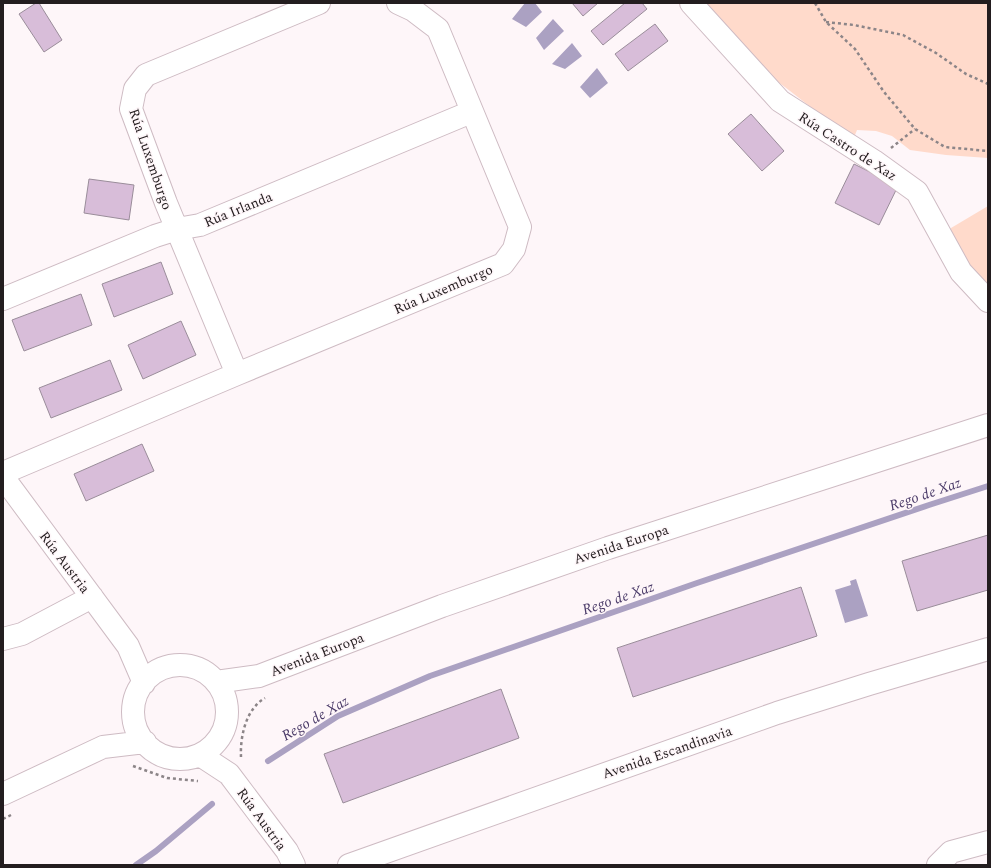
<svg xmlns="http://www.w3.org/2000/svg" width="991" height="868" font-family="Spectral,serif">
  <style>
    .green { fill: #ffdacb }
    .water { fill: #aba1c2 }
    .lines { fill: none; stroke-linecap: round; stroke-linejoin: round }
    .stream { stroke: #aba1c2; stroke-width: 6 }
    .building { fill: #d8bdd9; stroke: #9a8d9a }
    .minor-casing { stroke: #cebbc3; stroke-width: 24 }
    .path { stroke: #8c8588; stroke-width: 2.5; stroke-dasharray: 3 3; stroke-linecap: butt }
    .minor { stroke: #fff; stroke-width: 22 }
    .labels { text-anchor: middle; stroke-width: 3; stroke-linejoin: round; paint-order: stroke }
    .street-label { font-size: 14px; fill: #231d1f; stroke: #fef6f9 }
    .water-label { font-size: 15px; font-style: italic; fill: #4a3a68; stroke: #fef6f9 }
  </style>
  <rect width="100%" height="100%" fill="#fef6f9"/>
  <path class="green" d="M 678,3 L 988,3 L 988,158 L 946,155 L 910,150 L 892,136 L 876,131 L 857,130 L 853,140 C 820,115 789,89 756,66 C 728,47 697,31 678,3 Z
    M 988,206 L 988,296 L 949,241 L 951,228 Z"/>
  <path class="water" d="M 525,3 L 535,3 L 542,12 L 526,27 L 512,19 Z
    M 553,19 L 564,31 L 544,50 L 536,38 Z
    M 572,43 L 582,56 L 565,69 L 552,64 Z
    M 597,68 L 608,83 L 590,98 L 580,87 Z
    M 856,579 L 868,616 L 845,623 L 835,590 L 851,585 L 850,581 Z"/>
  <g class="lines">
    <path class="stream" d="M 268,761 L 338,716 L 430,676 L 697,583 L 929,505 L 988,486
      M 136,865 L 156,851 L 212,804"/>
  </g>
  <path class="building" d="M 36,3 L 39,3 L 62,40 L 44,52 L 19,14 Z
    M 572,3 L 598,3 L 583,16 Z
    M 625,3 L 642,3 L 647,9 L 603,45 L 591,31 Z
    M 655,24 L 668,41 L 628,71 L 615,54 Z
    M 751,114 L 784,151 L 762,171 L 728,134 Z
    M 854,164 L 898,186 L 879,225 L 835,203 Z
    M 89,179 L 134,185 L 129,220 L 84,213 Z
    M 161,262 L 173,294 L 114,317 L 102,284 Z
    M 81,294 L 92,325 L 24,351 L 12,320 Z
    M 181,321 L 196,355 L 143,379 L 128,345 Z
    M 110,360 L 122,390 L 51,418 L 39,388 Z
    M 142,444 L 154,471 L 86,501 L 74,474 Z
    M 988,535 L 988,590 L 917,611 L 902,561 Z
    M 801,587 L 817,636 L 633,697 L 617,648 Z
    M 501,689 L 519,738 L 343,803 L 324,754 Z"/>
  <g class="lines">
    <g class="minor-casing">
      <path id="minor" d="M 691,3 L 780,101 L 874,161 L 917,192 L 961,272 L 988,301
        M 3,299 L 155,236 L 177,229 L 200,225 L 471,112
        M 237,374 L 166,203 L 131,109 L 135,89 L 146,75 L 319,3
        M 3,473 L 237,374 L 503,264 L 514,249 L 520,227 L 438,29 L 413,10 L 398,3
        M 3,477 L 128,646 L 144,683
        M 3,639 L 22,634 L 92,597
        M133 712a47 47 0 1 1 94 0a47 47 0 1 1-94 0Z
        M 216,682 L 259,676 L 442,606 L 608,548 L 988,425
        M 200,755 L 229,774 L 287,851 L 294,865
        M 3,794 L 103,747 L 145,742
        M 349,865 L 777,713 L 869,684 L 988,649
        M 938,865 L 951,852 L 988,842"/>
    </g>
    <path class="path" d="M 815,3 L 826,22 L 855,49 L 884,92 L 915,129 L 945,147 L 988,151
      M 826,22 L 854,25 L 903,35 L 936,53 L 966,74 L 988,84
      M 891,148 L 915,129
      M 241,757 C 240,736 246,709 265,698
      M 133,766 L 167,778 L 198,781
      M 3,819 L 11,815"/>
    <use href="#minor" class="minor"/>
  </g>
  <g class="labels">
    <g class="street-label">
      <text transform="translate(848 146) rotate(33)" y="5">Rúa Castro de Xaz</text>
      <text transform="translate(151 159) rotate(71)" y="5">Rúa Luxemburgo</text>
      <text transform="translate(238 209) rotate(-22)" y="5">Rúa Irlanda</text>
      <text transform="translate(443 289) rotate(-23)" y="5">Rúa Luxemburgo</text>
      <text transform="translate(621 544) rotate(-18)" y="5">Avenida Europa</text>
      <text transform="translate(65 562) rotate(53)" y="5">Rúa Austria</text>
      <text transform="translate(317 654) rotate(-21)" y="5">Avenida Europa</text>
      <text transform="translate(667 752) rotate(-19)" y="5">Avenida Escandinavia</text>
      <text transform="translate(262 819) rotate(54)" y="5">Rúa Austria</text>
    </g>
    <g class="water-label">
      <text transform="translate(925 494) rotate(-19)" y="5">Rego de Xaz</text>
      <text transform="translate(618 598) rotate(-19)" y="5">Rego de Xaz</text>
      <text transform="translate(315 718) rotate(-30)" y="5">Rego de Xaz</text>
    </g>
  </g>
  <rect width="991" height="868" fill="none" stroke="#231d1f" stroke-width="8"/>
</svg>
